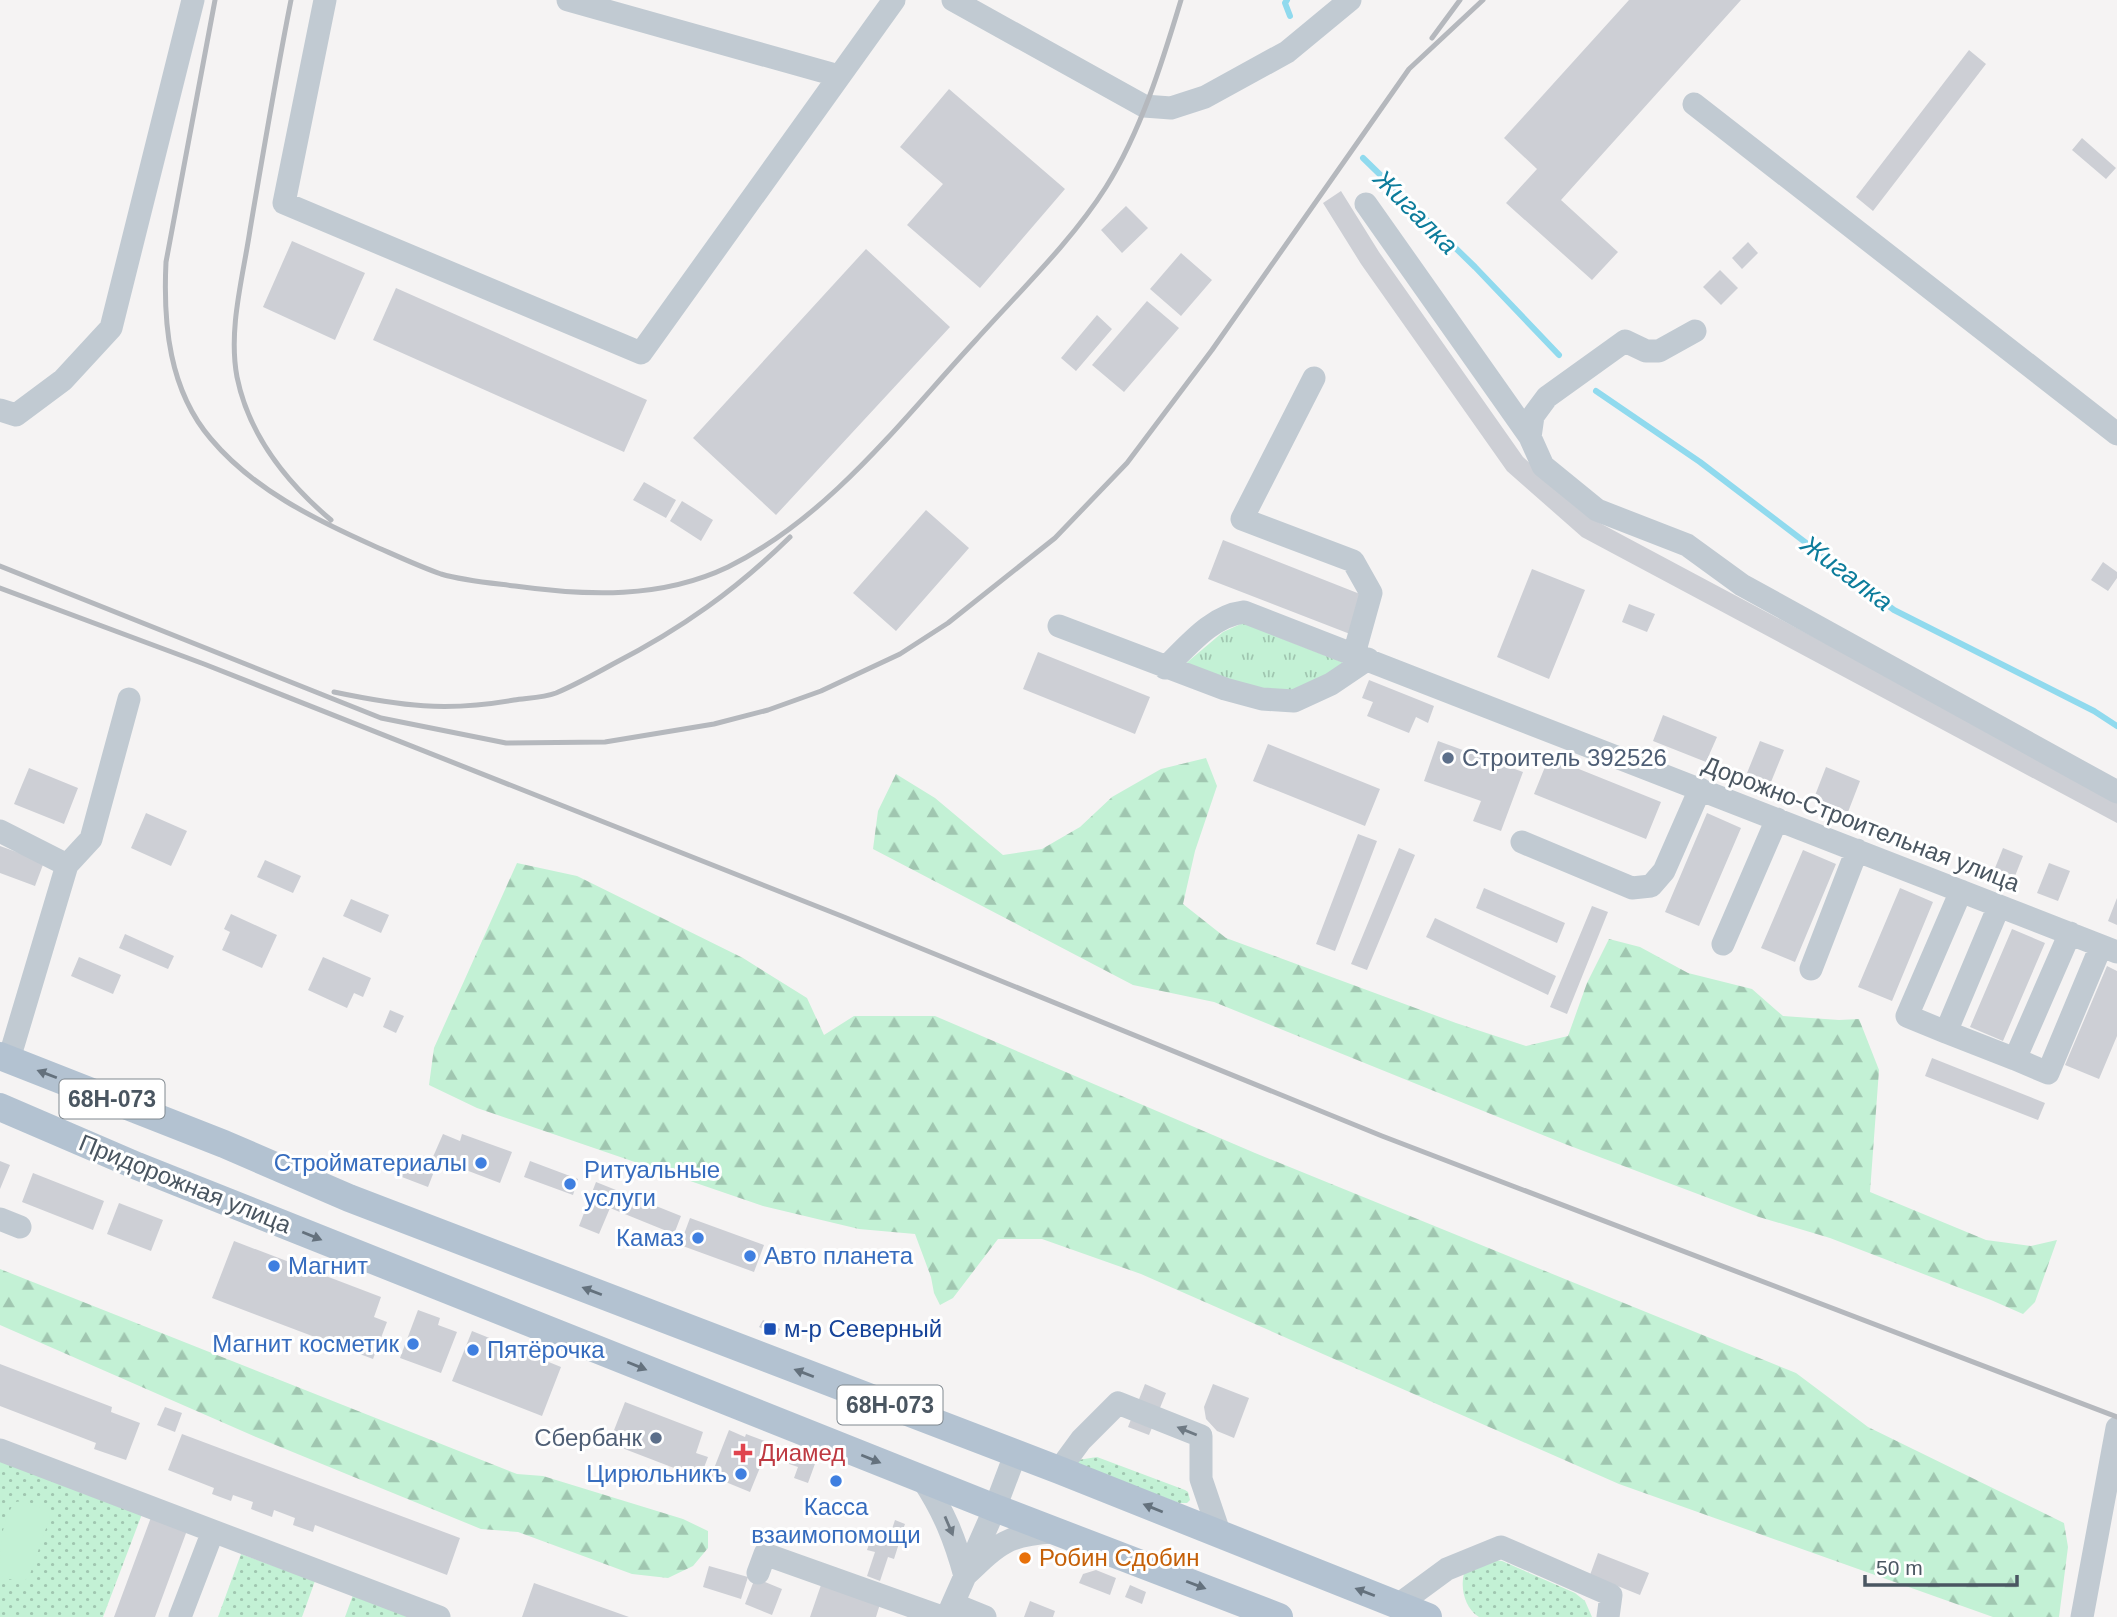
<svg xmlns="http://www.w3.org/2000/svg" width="2117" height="1617" font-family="Arial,sans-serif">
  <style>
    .grass { fill: url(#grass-dots) }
    .forest { fill: url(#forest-firs) }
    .park { fill: url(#park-tufts) }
    .pitch { fill: #c3f1d5 }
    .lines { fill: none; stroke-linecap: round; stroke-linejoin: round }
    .stream { stroke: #90daee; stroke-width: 6 }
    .building { fill: #cdcfd5 }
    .minor { stroke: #c1cad2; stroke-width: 23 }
    .major { stroke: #b3c2d1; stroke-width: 28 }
    .rail { stroke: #b5b8bd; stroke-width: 5 }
    .oneway { fill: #64717d }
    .oneway2 { fill: #6e7983 }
    .service-dot { fill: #5c6f8a; stroke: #fff; stroke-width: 2.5 }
    .shop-dot { fill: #3f7fe0; stroke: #fff; stroke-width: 2.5 }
    .transit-dot { fill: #1a4fb4; stroke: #fff; stroke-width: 2.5 }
    .health-dot { fill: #e0444e; stroke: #fff; stroke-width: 2.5 }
    .food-dot { fill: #e8710a; stroke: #fff; stroke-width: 2.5 }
    .labels { text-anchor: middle; stroke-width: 6; stroke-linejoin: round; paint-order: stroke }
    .shield { fill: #fff; stroke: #808990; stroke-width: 2 }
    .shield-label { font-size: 23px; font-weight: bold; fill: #4a5661 }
    .service-label { font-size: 24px; fill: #4e5e75; stroke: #fff; text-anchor: start }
    .street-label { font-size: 24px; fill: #4a5661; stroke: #fff }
    .shop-label { font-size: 24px; fill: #366cbe; stroke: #fff; text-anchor: end }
    .transit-label { font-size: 24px; fill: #164399; stroke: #fff; text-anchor: start }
    .health-label { font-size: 24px; fill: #be3a42; stroke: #fff; text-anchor: start }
    .food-label { font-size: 24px; fill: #c56008; stroke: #fff; text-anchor: start }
    .water-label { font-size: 26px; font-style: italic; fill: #0c7c9b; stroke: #fff }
  </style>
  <defs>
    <pattern id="grass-dots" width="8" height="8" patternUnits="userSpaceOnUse" patternTransform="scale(1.75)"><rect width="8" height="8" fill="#c3f1d5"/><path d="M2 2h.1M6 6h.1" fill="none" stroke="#a0c6b0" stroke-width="1.8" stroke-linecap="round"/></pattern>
    <pattern id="forest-firs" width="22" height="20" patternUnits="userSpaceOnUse" patternTransform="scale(1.75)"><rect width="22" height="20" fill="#c3f1d5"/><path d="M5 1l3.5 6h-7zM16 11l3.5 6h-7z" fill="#a0c6b0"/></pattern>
    <pattern id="park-tufts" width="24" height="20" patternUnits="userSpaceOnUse" patternTransform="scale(1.75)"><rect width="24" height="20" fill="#c3f1d5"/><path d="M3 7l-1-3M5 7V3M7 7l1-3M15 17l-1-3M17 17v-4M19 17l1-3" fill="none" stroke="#a0c6b0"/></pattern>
  </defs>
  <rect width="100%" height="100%" fill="#f5f3f3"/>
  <path class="grass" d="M 1097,1457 L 1185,1490 L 1188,1492 L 1190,1500 L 1187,1503 L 1179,1503 L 1076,1464 L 1078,1460 Z
    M 0,1459 L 142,1514 L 103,1617 L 0,1617 Z
    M 241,1554 L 315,1581 L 302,1617 L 218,1617 Z
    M 1493,1560 L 1502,1561 L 1575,1593 L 1585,1601 L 1592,1617 L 1479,1617 C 1465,1608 1460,1589 1464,1573 Z
    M 353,1595 L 412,1617 L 345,1617 Z"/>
  <path class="forest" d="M 1206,758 L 1217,786 L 1195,851 L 1183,904 L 1226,938 L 1456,1023 L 1526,1046 L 1568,1036 L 1587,983 L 1609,939 L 1640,947 L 1688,973 L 1752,989 L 1783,1016 L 1839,1020 L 1859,1019 L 1879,1070 L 1870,1192 L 1986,1240 L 2031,1246 L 2057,1240 L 2035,1302 L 2023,1314 L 1991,1300 L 1830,1238 L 1759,1217 L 1565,1144 L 1214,1002 L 1133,985 L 873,849 L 878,811 L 896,774 L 935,798 L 1003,855 L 1042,849 L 1080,827 L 1112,797 L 1161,769 Z
    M 517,863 L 577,876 L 743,958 L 807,998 L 824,1035 L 854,1016 L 935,1016 L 1255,1153 L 1796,1373 L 1868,1427 L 2064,1523 L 2068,1547 L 2059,1617 L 1993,1617 L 1619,1484 L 1141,1274 L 1042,1239 L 998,1239 L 953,1298 L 940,1305 L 934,1293 L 931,1277 L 915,1234 L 859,1229 L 763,1206 L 477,1108 L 429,1085 L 434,1048 Z
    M 0,1269 L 517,1474 L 543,1476 L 683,1519 L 708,1531 L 708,1548 L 693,1566 L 668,1578 L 632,1574 L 518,1532 L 481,1529 L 256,1437 L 0,1325 Z"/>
  <path class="park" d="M 1243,623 L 1344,663 L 1302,692 L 1273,695 L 1184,665 L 1223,632 Z"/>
  <path class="pitch" d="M 23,1501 L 45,1509 L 50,1517 L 29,1577 L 22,1583 L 0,1576 C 0,1551 0,1522 15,1502 Z"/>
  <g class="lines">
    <path class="stream" d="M 1287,0 L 1285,3 L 1290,16
      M 1363,158 L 1475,267 L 1559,355
      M 1596,391 L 1700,462 L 1894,610 L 2094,711 L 2117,726"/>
  </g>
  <path class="building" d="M 1629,0 L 1741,0 L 1561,200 L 1618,252 L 1592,280 L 1506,203 L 1537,169 L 1504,138 Z
    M 1969,50 L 1986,64 L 1873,211 L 1856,197 Z
    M 949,89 L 1065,189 L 980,288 L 907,225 L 943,184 L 900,147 Z
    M 2082,138 L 2116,168 L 2106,179 L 2072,150 Z
    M 1341,191 L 1379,252 L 1523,457 L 1596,521 L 2117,799 L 2117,823 L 1582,537 L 1507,471 L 1361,264 L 1323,203 Z
    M 1126,206 L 1148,228 L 1122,253 L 1101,230 Z
    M 292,241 L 365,273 L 335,340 L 263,307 Z
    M 1748,242 L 1758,253 L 1742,269 L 1732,258 Z
    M 866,249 L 950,327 L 776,515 L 693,438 Z
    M 1181,253 L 1212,280 L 1181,316 L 1150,289 Z
    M 1720,270 L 1738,288 L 1721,305 L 1703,287 Z
    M 396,288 L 647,400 L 624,452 L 373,340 Z
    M 1147,301 L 1179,328 L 1124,392 L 1092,365 Z
    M 1097,315 L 1112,329 L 1076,371 L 1061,358 Z
    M 644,482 L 676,500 L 666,518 L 633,500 Z
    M 682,501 L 713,520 L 701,541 L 670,521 Z
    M 926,510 L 969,548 L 896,631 L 853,593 Z
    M 1223,540 L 1365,596 L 1350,634 L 1208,579 Z
    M 2103,562 L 2117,572 L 2117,578 L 2108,591 L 2091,580 Z
    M 1532,569 L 1585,590 L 1549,679 L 1497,657 Z
    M 1629,604 L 1655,614 L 1647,632 L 1622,622 Z
    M 1038,652 L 1150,697 L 1135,734 L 1023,689 Z
    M 1369,680 L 1434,706 L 1428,723 L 1416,717 L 1409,733 L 1367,716 L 1373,702 L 1362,698 Z
    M 1663,715 L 1717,737 L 1706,762 L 1653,741 Z
    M 1438,741 L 1523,772 L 1501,831 L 1473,821 L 1481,801 L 1424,781 Z
    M 1760,741 L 1784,750 L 1771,782 L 1747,773 Z
    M 1268,744 L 1380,789 L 1365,826 L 1253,781 Z
    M 1549,757 L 1661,802 L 1646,839 L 1534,794 Z
    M 1826,767 L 1860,781 L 1848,812 L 1814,798 Z
    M 29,768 L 78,788 L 64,824 L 14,804 Z
    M 146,813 L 187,831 L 171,866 L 131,848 Z
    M 1707,813 L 1741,828 L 1699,926 L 1665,912 Z
    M 1358,834 L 1377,841 L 1335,951 L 1316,944 Z
    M 0,846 L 44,862 L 35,886 L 0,873 Z
    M 1399,848 L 1415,855 L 1367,970 L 1351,964 Z
    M 2003,848 L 2023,856 L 2013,881 L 1993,873 Z
    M 1803,850 L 1836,864 L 1795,962 L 1761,948 Z
    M 265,860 L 301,876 L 293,893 L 257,877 Z
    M 2049,863 L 2070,871 L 2058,901 L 2037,893 Z
    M 1484,888 L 1565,923 L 1557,943 L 1476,908 Z
    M 1900,888 L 1933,902 L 1892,1001 L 1858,987 Z
    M 2117,898 L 2117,925 L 2108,921 Z
    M 351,899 L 389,915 L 381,933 L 343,916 Z
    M 1592,906 L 1608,912 L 1567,1014 L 1550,1007 Z
    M 231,914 L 277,935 L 262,968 L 222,950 L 230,932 L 224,929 Z
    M 1435,918 L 1556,976 L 1548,995 L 1426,937 Z
    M 2012,929 L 2045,943 L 2003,1041 L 1970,1027 Z
    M 125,934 L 174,956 L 168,969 L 119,948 Z
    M 79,957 L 121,975 L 113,994 L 71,976 Z
    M 323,957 L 371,978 L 363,997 L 354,993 L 347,1008 L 308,990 Z
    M 2107,966 L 2117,971 L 2117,1036 L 2099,1079 L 2065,1065 Z
    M 390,1010 L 404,1016 L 396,1033 L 383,1027 Z
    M 1932,1058 L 2045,1103 L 2038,1120 L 1925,1076 Z
    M 443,1134 L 460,1141 L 462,1134 L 512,1152 L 500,1183 L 450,1164 L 435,1169 L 428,1187 L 394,1174 L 401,1155 L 429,1166 Z
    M 0,1161 L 10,1165 L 0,1189 Z
    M 530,1161 L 578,1179 L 573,1195 L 524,1177 Z
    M 33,1173 L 104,1201 L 93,1230 L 22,1202 Z
    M 596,1182 L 681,1216 L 674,1234 L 610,1208 L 599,1234 L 579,1226 Z
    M 119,1203 L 163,1220 L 151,1251 L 107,1234 Z
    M 690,1218 L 764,1245 L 754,1272 L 680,1245 Z
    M 234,1241 L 381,1297 L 374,1317 L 387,1322 L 373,1359 L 212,1298 Z
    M 418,1310 L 440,1318 L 438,1325 L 457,1332 L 441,1373 L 400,1358 Z
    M 763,1320 L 780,1329 L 777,1336 L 759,1327 Z
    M 472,1331 L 561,1367 L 542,1416 L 452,1381 Z
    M 0,1364 L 112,1407 L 111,1412 L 140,1423 L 126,1460 L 94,1449 L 96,1443 L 0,1406 Z
    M 1145,1384 L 1166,1393 L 1149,1435 L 1128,1427 Z
    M 1213,1384 L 1249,1398 L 1234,1438 L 1217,1431 L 1206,1419 L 1204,1407 Z
    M 625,1402 L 703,1432 L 696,1453 L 708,1457 L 700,1478 L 609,1443 Z
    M 165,1407 L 182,1413 L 175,1432 L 157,1425 Z
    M 729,1430 L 745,1437 L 746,1434 L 770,1443 L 750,1492 L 711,1476 Z
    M 182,1434 L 460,1538 L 447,1575 L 315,1525 L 313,1532 L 293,1525 L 295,1518 L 274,1510 L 272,1517 L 251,1509 L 253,1502 L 233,1495 L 231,1501 L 212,1494 L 214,1488 L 168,1470 Z
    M 793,1452 L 816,1461 L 808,1483 L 794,1478 L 798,1467 L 789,1464 Z
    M 153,1512 L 189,1525 L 155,1617 L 114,1617 Z
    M 895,1520 L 905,1524 L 901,1535 L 891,1532 Z
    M 874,1529 L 901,1537 L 894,1559 L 888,1557 L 880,1581 L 867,1576 L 875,1552 L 867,1550 Z
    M 1598,1553 L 1649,1573 L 1640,1595 L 1590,1575 Z
    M 709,1566 L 748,1577 L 741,1599 L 703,1587 Z
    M 1096,1570 L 1116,1578 L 1110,1595 L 1079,1583 L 1083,1574 Z
    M 755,1578 L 782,1589 L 772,1615 L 745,1604 Z
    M 534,1583 L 629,1617 L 522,1617 Z
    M 821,1585 L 880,1604 L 876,1617 L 810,1617 Z
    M 1130,1585 L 1146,1592 L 1142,1604 L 1125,1597 Z
    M 1030,1601 L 1055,1611 L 1053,1617 L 1024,1617 Z"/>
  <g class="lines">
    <path class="minor" d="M 325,0 L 284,203 L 641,353 L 894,0
      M 568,0 L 839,76
      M 953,0 L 1144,106 L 1171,108 L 1205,97 L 1287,52 L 1350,0
      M 1694,104 L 2117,434
      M 1366,204 L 1530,437
      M 1695,331 L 1659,351 L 1646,351 L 1625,341 L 1547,397 L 1533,416 L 1530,437 L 1543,466 L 1597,510 L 1687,545 L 1742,585 L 2117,792
      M 1314,378 L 1242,519 L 1353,561 L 1371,593 L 1354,654
      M 0,410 L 16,415 L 63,380 L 111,328 L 193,0
      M 1059,626 L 1225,689 L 1262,699 L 1294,701 L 1331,684 L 1368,659
      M 1165,668 C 1188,646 1211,616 1244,612 L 2117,952
      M 0,831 L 67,865 L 9,1059
      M 1522,842 L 1632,888 L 1651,886 L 1664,871 L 1700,789
      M 67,865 L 91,839 L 129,699
      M 1961,891 L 1907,1016 L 1946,1032 L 1999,906
      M 2070,933 L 2015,1059 L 2048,1073 L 2101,946
      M 1723,944 L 1777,819
      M 1811,969 L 1857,850
      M 1946,1032 L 2015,1059
      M 0,1219 L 20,1227
      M 0,1450 L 439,1617
      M 1059,1470 L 1081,1440 L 1118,1403 L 1201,1436 L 1201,1479 L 1220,1535
      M 923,1480 C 944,1512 955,1539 965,1576 C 997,1545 1007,1534 1054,1532
      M 758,1573 L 765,1554 L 942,1617
      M 953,1604 L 985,1617
      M 1398,1605 L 1447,1569 L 1501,1547 L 1611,1595 L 1608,1617
      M 180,1617 L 213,1531
      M 947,1617 L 995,1508 L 1015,1455
      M 2082,1617 L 2117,1428"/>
    <path class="major" d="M 0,1056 L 224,1144 L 349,1198 L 1059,1470 L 1428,1617
      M 0,1107 L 137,1166 L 995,1508 L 1279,1617"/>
    <path class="rail" d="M 215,0 L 166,262 C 163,324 169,390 211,439 C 253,489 314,519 372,545 C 395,555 418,566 441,574 C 465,581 491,583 515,586 C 587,596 661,599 728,567 C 829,517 900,422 975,341 C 1018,293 1072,241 1106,187 C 1141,131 1162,63 1181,0
      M 291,0 C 276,76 263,153 250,230 C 243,277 228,329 237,377 C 249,436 286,482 331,520
      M 1432,38 L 1460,0
      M 0,566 L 381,718 L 506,743 L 605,742 L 714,724 L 768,710 L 821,691 L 900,654 L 948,623 L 1055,538 L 1127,463 L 1212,350 L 1409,69 L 1483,0
      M 0,588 L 204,664 L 844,917 L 1382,1136 L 2117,1417
      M 334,692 C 401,706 446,712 514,700 C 527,698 543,698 556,693 C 575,685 595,674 613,664 C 681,629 736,590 790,537"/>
  </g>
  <defs><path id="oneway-solid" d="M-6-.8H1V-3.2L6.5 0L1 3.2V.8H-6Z" transform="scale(1.75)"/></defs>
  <g class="oneway">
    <use href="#oneway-solid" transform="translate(47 1074) rotate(-159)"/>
    <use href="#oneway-solid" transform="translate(312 1236) rotate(22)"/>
    <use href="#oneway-solid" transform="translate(592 1291) rotate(-159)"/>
    <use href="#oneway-solid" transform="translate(637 1366) rotate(22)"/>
    <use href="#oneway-solid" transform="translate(804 1373) rotate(-159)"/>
    <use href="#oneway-solid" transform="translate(871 1459) rotate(22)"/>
    <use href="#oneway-solid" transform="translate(1153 1508) rotate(-158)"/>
    <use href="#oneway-solid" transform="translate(1196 1585) rotate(21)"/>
    <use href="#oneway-solid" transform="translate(1365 1592) rotate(-159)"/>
  </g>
  <g class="oneway2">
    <use href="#oneway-solid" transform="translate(1187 1431) rotate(-158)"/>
    <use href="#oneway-solid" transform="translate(949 1526) rotate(67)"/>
  </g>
  <g class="service-dot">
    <circle cx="1448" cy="758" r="7"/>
    <circle cx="656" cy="1438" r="7"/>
  </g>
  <g class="shop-dot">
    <circle cx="481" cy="1163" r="7"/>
    <circle cx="570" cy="1184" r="7"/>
    <circle cx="698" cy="1238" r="7"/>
    <circle cx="750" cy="1256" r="7"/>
    <circle cx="274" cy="1266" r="7"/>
    <circle cx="413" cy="1344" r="7"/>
    <circle cx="473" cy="1350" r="7"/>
    <circle cx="741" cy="1474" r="7"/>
    <circle cx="836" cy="1481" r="7"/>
  </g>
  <rect class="transit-dot" x="763" y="1322" width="14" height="14" rx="3.5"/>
  <path class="health-dot" d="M739.5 1442.5h7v7h7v7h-7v7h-7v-7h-7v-7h7z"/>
  <circle class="food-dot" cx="1025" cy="1558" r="7"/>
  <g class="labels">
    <g class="shield">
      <rect x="59.5" y="1079.5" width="105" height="39" rx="5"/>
      <rect x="837.5" y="1385.5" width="105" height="39" rx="5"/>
    </g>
    <g class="shield-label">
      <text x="112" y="1107">68Н-073</text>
      <text x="890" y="1413">68Н-073</text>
    </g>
    <g class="service-label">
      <text x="1462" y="766">Строитель 392526</text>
      <text x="642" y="1446" text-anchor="end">Сбербанк</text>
    </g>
    <g class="street-label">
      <text transform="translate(1861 824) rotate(21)" y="8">Дорожно-Строительная улица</text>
      <text transform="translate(185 1184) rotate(22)" y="8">Придорожная улица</text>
    </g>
    <g class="shop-label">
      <text x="467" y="1171">Стройматериалы</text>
      <text x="584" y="1178" text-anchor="start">Ритуальные<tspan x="584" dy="28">услуги</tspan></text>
      <text x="684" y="1246">Камаз</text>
      <text x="764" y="1264" text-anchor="start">Авто планета</text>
      <text x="288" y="1274" text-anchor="start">Магнит</text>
      <text x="399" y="1352">Магнит косметик</text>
      <text x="487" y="1358" text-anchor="start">Пятёрочка</text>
      <text x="727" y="1482">Цирюльникъ</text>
      <text x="836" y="1515" text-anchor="middle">Касса<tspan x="836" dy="28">взаимопомощи</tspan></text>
    </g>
    <g class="transit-label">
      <text x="784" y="1337">м-р Северный</text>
    </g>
    <g class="health-label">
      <text x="759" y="1461">Диамед</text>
    </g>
    <g class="food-label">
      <text x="1039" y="1566">Робин Сдобин</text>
    </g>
    <g class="water-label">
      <text transform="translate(1416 212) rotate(45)" y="9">Жигалка</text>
      <text transform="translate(1847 573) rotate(37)" y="9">Жигалка</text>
    </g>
  </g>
  <path d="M1865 1575v10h152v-10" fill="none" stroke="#4a5661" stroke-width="3.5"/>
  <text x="1876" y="1575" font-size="21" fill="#4a5661" stroke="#ffffff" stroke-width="5" paint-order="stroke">50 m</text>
</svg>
